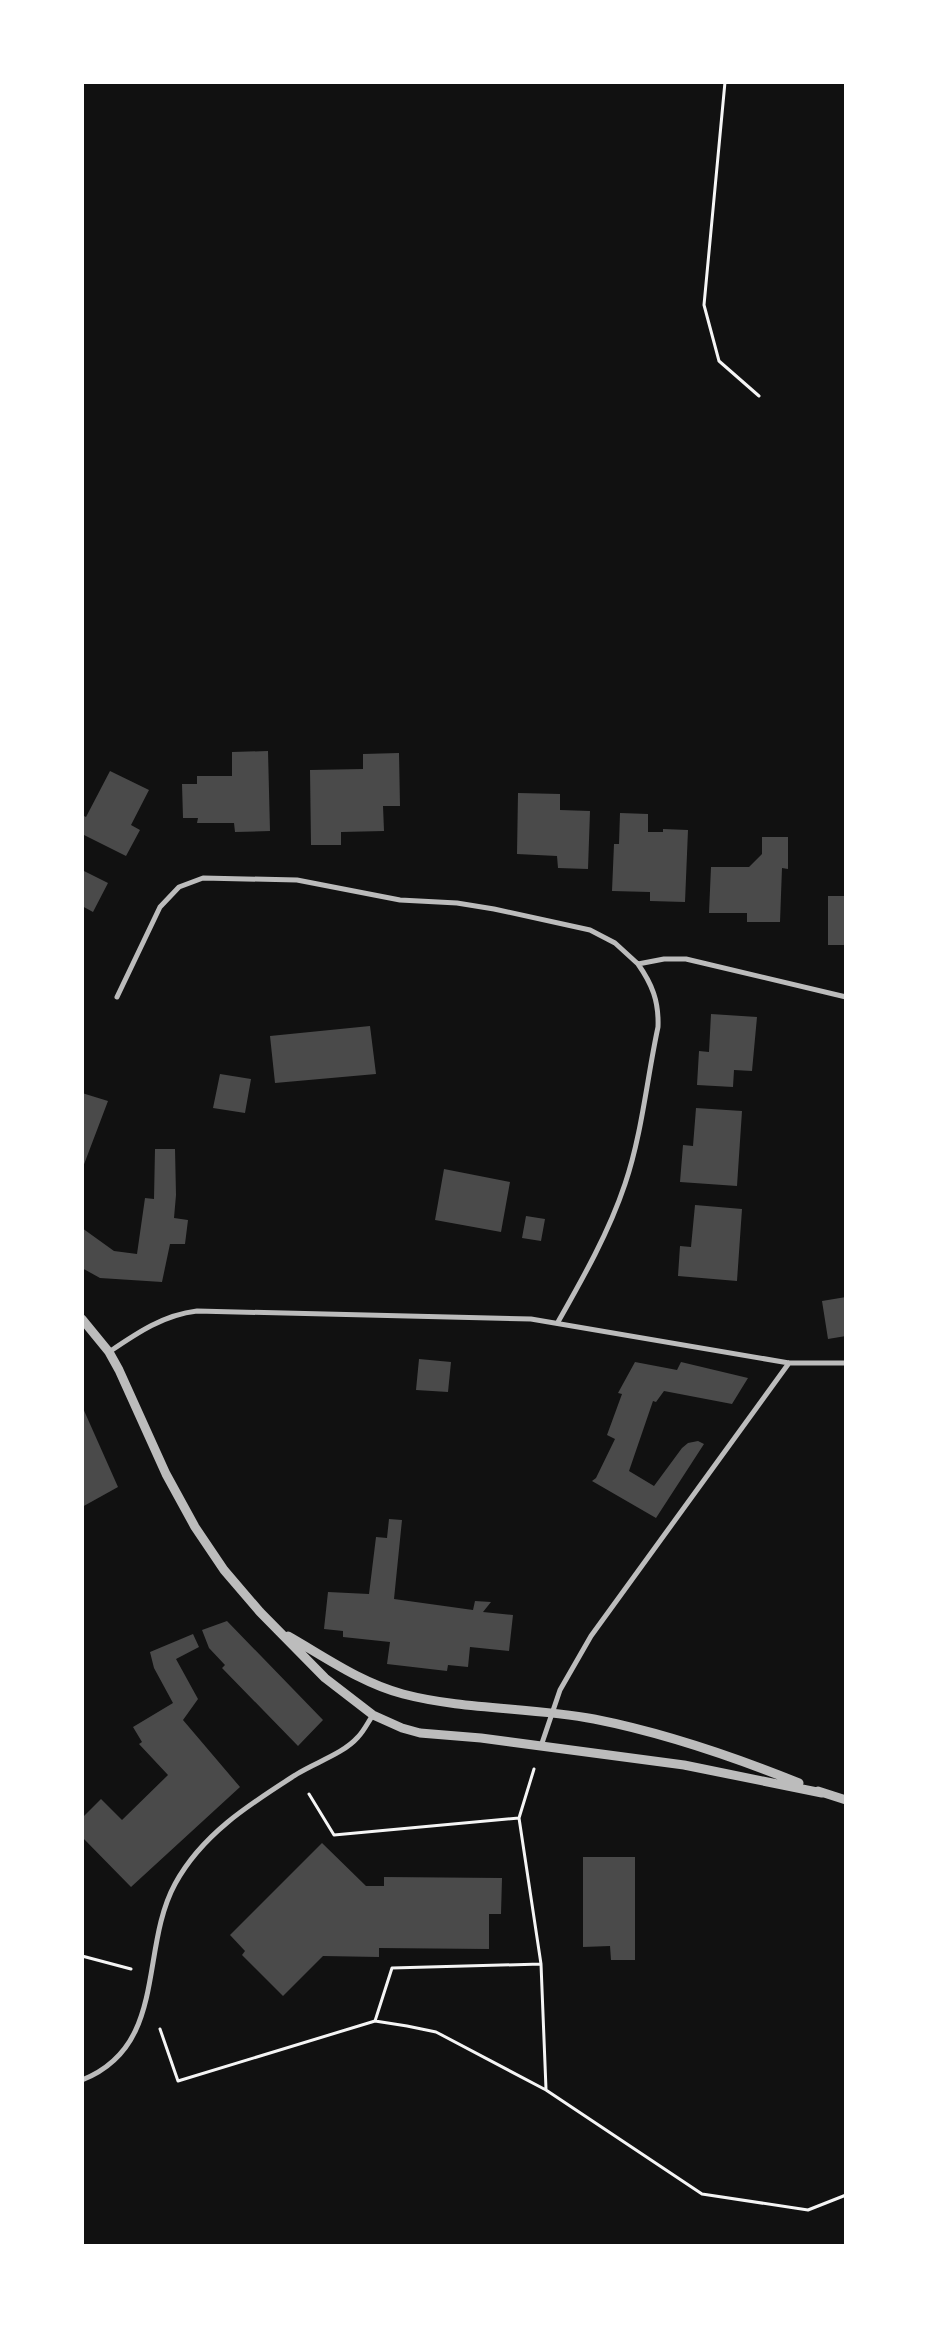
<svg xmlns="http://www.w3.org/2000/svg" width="928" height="2328" font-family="'Fira Sans',sans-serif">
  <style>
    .building { fill: #4a4a4a }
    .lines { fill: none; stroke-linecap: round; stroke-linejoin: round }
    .path { stroke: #f5f5f5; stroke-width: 3 }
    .minor { stroke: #bcbcbc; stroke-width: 5 }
    .tertiary { stroke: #bcbcbc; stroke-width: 9 }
  </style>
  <rect width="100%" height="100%" fill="#111"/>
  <path class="building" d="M 268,751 L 270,831 L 235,832 L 234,823 L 197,823 L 198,818 L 183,818 L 182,784 L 197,784 L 197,776 L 232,776 L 232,752 Z
    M 399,753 L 400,806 L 383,806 L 384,831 L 341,832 L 341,845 L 311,845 L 310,770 L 363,769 L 363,754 Z
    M 110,771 L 149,790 L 131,825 L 140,830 L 126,856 L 82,834 L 82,815 L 86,817 Z
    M 518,793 L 560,794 L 560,810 L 590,811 L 588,869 L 558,868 L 557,856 L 517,854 Z
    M 620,813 L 648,814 L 648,832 L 663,832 L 663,829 L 688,830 L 685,902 L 650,901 L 650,892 L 612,891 L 614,844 L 619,844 Z
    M 762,837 L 788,837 L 788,869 L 782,868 L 780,922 L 747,922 L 747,913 L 709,913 L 711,867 L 749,867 L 762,854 Z
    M 82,870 L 108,883 L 93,912 L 82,906 Z
    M 828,896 L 846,896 L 846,945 L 828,945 Z
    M 711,1014 L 757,1017 L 752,1071 L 734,1070 L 733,1087 L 697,1085 L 699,1051 L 709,1052 Z
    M 370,1026 L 376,1074 L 275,1083 L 270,1036 Z
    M 220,1074 L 251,1079 L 245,1113 L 213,1108 Z
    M 82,1093 L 108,1101 L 83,1167 L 82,1167 Z
    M 696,1108 L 742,1111 L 737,1186 L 680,1182 L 683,1145 L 693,1146 Z
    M 155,1149 L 175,1149 L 176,1195 L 174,1218 L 188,1220 L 185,1244 L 170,1244 L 162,1282 L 100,1278 L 82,1268 L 82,1228 L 114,1251 L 137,1254 L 145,1198 L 154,1199 Z
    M 444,1169 L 510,1182 L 501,1232 L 435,1220 Z
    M 695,1205 L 742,1209 L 737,1281 L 678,1276 L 680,1246 L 691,1247 Z
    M 526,1216 L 545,1219 L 541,1241 L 522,1238 Z
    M 846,1297 L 846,1336 L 828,1339 L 822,1301 Z
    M 419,1359 L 451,1362 L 448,1392 L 416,1390 Z
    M 635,1362 L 677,1370 L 681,1362 L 748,1378 L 732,1404 L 664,1391 L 656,1402 L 653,1401 L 629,1471 L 654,1486 L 682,1448 L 688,1443 L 698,1441 L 704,1444 L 656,1518 L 592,1481 L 596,1478 L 615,1439 L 607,1435 L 622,1394 L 618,1393 Z
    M 82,1406 L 118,1487 L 82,1507 Z
    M 389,1519 L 402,1520 L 394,1599 L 473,1610 L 475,1601 L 491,1602 L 483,1612 L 513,1615 L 509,1651 L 470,1647 L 468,1667 L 448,1665 L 447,1671 L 387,1664 L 390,1642 L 343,1637 L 343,1631 L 324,1629 L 328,1592 L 369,1594 L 376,1537 L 387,1538 Z
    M 227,1621 L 323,1720 L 298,1746 L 222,1668 L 225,1665 L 209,1648 L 202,1630 Z
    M 193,1634 L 199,1647 L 176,1659 L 198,1699 L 183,1720 L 240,1787 L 131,1887 L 82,1837 L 82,1818 L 101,1799 L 122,1820 L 168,1775 L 139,1744 L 142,1742 L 133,1727 L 173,1703 L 154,1668 L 150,1652 Z
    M 322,1843 L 366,1886 L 384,1886 L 384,1877 L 502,1878 L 501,1914 L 489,1914 L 489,1949 L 379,1948 L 379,1957 L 323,1956 L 283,1996 L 242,1955 L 245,1951 L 230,1935 Z
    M 583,1857 L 635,1857 L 635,1960 L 611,1960 L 610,1946 L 583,1947 Z"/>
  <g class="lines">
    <path class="path" d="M 725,82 L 704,305 L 719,361 L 759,396
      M 534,1769 L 519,1818 L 541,1964 L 546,2089
      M 309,1794 L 334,1835 L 519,1818
      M 82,1956 L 131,1969
      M 375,2021 L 392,1968 L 541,1964
      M 160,2029 L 178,2081 L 375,2021 L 407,2026 L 436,2032 L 546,2090 L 702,2194 L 808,2210 L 846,2195"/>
    <path class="minor" d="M 117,997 L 160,907 L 179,887 L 203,878 L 297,880 L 400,900 L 457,903 L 494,909 L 590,930 L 615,943 L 638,964 L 664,959 L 686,959 L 846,997
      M 558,1322 C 583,1278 609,1232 625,1184 C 642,1134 647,1078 658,1027 C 659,1001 652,984 638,964
      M 109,1352 C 137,1333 163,1315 197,1311 L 531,1319 L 789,1363 L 846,1363
      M 541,1746 L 560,1690 L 591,1636 L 789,1363
      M 82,2080 C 168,2046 139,1950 175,1884 C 202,1834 250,1804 297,1774 C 316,1762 343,1754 358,1737 C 364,1731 368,1722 373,1715"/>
    <path class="tertiary" d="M 82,1319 L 109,1352 L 119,1370 L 166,1474 L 195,1527 L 224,1570 L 260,1612 L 325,1678 L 373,1715 L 402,1728 L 420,1733 L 481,1738 L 684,1765 L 822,1793
      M 288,1636 C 325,1657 361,1683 403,1694 C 464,1710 531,1707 594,1719 C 665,1733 732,1756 799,1783
      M 818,1791 L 846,1800"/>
  </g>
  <rect width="928" height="2328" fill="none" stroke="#ffffff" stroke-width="168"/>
</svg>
